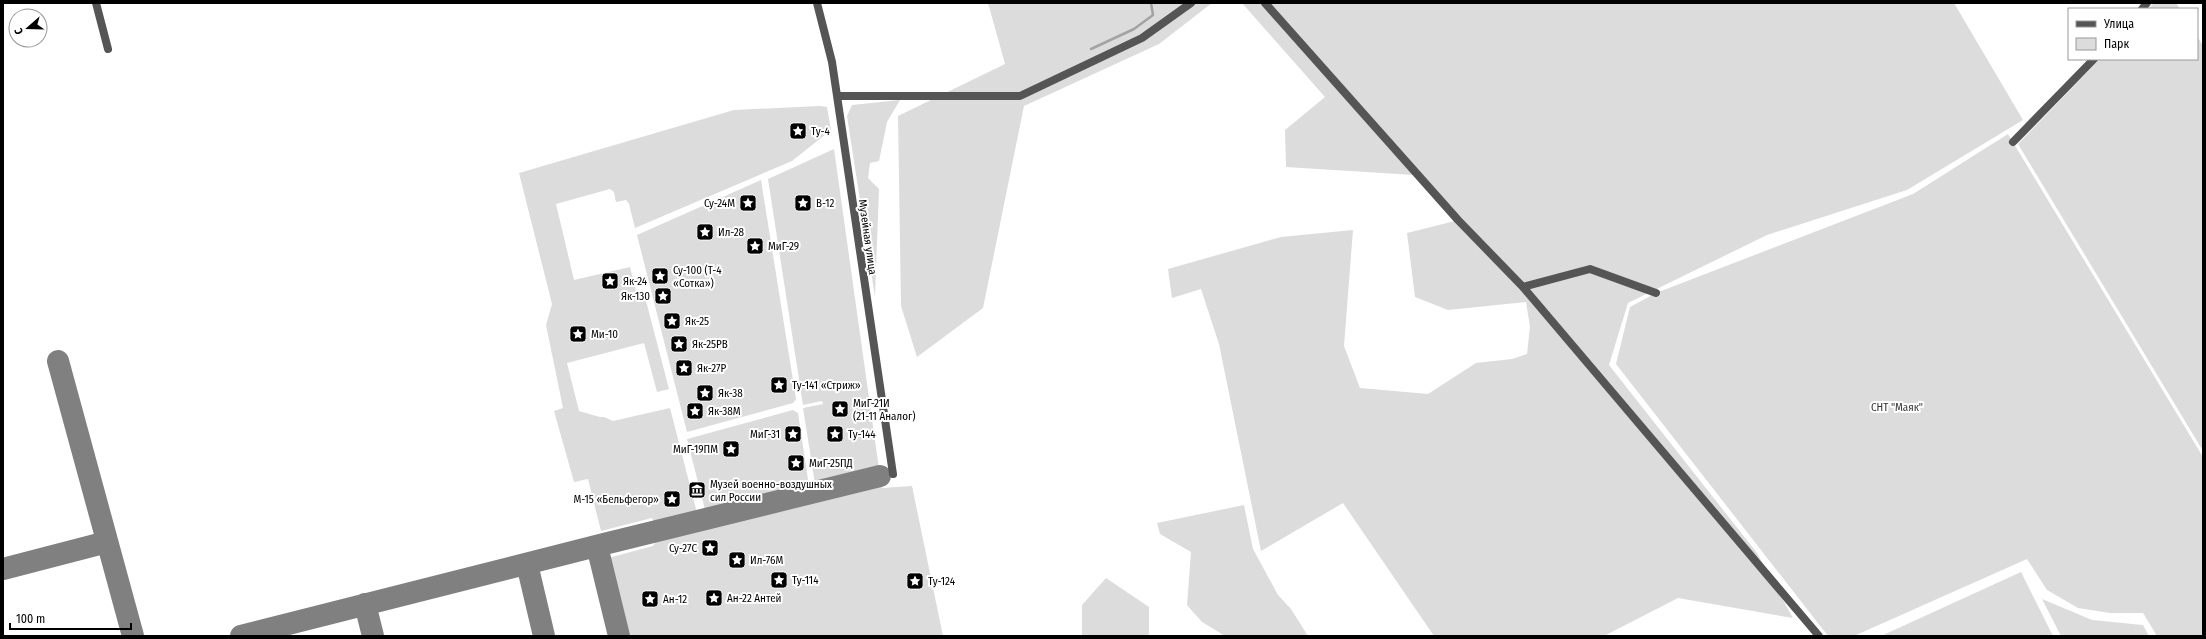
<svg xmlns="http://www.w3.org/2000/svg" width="2206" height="639" font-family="'Fira Sans Condensed',sans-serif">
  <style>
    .green { fill: #dcdcdc }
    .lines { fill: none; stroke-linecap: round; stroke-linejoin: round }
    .stream { stroke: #a3a3a3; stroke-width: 2.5 }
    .taxiway { stroke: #808080; stroke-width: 22 }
    .minor { stroke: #555; stroke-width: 8 }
    .labels { text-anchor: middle; stroke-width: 4; stroke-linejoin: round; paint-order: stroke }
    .poi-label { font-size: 11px; fill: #000; stroke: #fff; text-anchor: start }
    .street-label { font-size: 11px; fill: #000; stroke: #fff }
    .park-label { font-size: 11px; fill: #333; stroke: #fff }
  </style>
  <rect width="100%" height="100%" fill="#fff"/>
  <path class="green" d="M 988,3 L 1212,3 L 1159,44 L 1024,106 L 983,308 L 917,357 L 901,306 L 898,116 L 1005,64 Z
    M 1242,3 L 1954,3 L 2023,120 L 1907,190 L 1767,235 L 1628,303 L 1609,365 L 1757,553 L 1793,618 L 1678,598 L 1604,636 L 1434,636 L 1343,503 L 1261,551 L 1219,344 L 1201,289 L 1172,298 L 1168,269 L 1281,237 L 1353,230 L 1344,346 L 1360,388 L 1428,394 L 1476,363 L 1512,359 L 1527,354 L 1530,327 L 1526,302 L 1448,310 L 1415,297 L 1407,233 L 1455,221 L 1414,175 L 1286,167 L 1285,130 L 1325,97 Z
    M 2154,3 L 2176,3 L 2180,9 L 2148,9 Z
    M 2197,36 L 2203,46 L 2203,451 L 2018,144 L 2100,59 L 2197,59 Z
    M 900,100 L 887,122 L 879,161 L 870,163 L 868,178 L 879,189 L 875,297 L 847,116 L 852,105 Z
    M 820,106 L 827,107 L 831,130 L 792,161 L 635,228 L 629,204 L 626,200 L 616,202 L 614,192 L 610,189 L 556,204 L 574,280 L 630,267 L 638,299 L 645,297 L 669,389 L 657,392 L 644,343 L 567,363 L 579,411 L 600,417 L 604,417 L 613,421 L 670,408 L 697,513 L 655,525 L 652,518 L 601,531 L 588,479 L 574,482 L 554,411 L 563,408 L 546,325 L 552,304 L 519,173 L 734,110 Z
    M 2008,134 L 2203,457 L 2203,636 L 2157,636 L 2143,613 L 2110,613 L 2078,608 L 2047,590 L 2027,559 L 1854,636 L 1828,636 L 1616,364 L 1630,307 L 1656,293 L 1913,194 Z
    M 834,149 L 879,469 L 817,485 L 815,484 L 803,408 L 823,404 L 822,401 L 803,405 L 768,179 Z
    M 761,180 L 796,399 L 793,403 L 687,432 L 637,235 Z
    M 793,410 L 798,413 L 809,486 L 808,488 L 707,512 L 705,510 L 687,439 Z
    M 881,484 L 882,488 L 912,486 L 943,636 L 627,636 L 608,558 L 653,546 L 658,539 Z
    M 1244,505 L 1253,549 L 1278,595 L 1291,609 L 1308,636 L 1225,636 L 1202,622 L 1187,605 L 1191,552 L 1160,534 L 1157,523 Z
    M 2021,572 L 2053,636 L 1881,636 Z
    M 1106,578 L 1149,607 L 1149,636 L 1082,636 L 1082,605 Z
    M 2042,599 L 2092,620 L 2143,625 L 2149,636 L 2061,636 Z"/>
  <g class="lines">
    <path class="stream" d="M 1091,49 L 1134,29 L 1153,15 L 1151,3"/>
    <path class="taxiway" d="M 58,361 L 133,636
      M 597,546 L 619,636
      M 527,564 L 544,636
      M 3,569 L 107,542
      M 365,604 L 373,636
      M 241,636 L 604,544 L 880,476"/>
    <path class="minor" d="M 96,3 L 108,49
      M 817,3 L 832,62 L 893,474
      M 1265,3 L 1458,220 L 1523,287 L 1819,636
      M 2142,9 L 2147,3
      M 837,96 L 1020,96 L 1142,38 L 1191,3
      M 2013,142 L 2094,59
      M 1523,287 L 1590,269 L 1656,293"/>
  </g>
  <defs>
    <g id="sight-square" transform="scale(0.9)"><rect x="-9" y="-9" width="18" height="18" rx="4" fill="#000" stroke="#fff"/><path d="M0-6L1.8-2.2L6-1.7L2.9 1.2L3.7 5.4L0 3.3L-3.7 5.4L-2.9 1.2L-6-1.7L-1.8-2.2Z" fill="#fff"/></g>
    <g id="museum-square" transform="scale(0.9)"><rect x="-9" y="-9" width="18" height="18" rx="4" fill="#000" stroke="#fff"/><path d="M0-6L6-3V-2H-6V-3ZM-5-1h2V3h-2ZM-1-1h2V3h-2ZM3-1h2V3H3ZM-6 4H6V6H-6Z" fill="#fff"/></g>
  </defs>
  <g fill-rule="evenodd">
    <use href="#sight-square" x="798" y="131"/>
    <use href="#sight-square" x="748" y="203"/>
    <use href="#sight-square" x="803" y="203"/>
    <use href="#sight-square" x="705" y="232"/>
    <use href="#sight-square" x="755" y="246"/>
    <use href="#sight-square" x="660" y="276"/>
    <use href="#sight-square" x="610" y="281"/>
    <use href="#sight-square" x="663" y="296"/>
    <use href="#sight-square" x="672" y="321"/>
    <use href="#sight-square" x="578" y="334"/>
    <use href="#sight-square" x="679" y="344"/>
    <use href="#sight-square" x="684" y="368"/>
    <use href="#sight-square" x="779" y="385"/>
    <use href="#sight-square" x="705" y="393"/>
    <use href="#sight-square" x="840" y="409"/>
    <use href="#sight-square" x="695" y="411"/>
    <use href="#sight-square" x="793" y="434"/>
    <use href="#sight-square" x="835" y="434"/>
    <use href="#sight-square" x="731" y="449"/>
    <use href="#sight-square" x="796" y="463"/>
    <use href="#museum-square" x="697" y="490"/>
    <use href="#sight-square" x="672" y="499"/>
    <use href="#sight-square" x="710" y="548"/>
    <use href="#sight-square" x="737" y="560"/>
    <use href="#sight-square" x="779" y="580"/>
    <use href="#sight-square" x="915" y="581"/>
    <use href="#sight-square" x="714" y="598"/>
    <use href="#sight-square" x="650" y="599"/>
  </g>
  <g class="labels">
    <g class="poi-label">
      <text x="811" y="135">Ту-4</text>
      <text x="735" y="207" text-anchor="end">Су-24М</text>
      <text x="816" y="207">В-12</text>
      <text x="718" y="236">Ил-28</text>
      <text x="768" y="250">МиГ-29</text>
      <text x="673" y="274">Су-100 (Т-4<tspan x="673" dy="13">«Сотка»)</tspan></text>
      <text x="623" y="285">Як-24</text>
      <text x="650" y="300" text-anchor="end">Як-130</text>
      <text x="685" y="325">Як-25</text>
      <text x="591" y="338">Ми-10</text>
      <text x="692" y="348">Як-25РВ</text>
      <text x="697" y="372">Як-27Р</text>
      <text x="792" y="389">Ту-141 «Стриж»</text>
      <text x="718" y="397">Як-38</text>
      <text x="853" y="407">МиГ-21И<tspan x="853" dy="13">(21-11 Аналог)</tspan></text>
      <text x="708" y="415">Як-38М</text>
      <text x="780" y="438" text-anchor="end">МиГ-31</text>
      <text x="848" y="438">Ту-144</text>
      <text x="718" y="453" text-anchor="end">МиГ-19ПМ</text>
      <text x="809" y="467">МиГ-25ПД</text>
      <text x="710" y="488">Музей военно-воздушных<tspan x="710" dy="13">сил России</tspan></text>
      <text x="659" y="503" text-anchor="end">М-15 «Бельфегор»</text>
      <text x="697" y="552" text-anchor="end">Су-27С</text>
      <text x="750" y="564">Ил-76М</text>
      <text x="792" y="584">Ту-114</text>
      <text x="928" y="585">Ту-124</text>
      <text x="727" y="602">Ан-22 Антей</text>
      <text x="663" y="603">Ан-12</text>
    </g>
    <g class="street-label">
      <text transform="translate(868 237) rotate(82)" y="4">Музейная улица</text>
    </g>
    <g class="park-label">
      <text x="1897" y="411">СНТ "Маяк"</text>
    </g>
  </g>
  <rect width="2206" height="639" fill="none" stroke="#000000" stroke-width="8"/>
  <rect x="2068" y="8" width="130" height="52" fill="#ffffff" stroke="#999999"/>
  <rect x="2076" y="21" width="20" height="6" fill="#555555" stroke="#999999"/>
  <text x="2104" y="28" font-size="12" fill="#000000">Улица</text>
  <rect x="2076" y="38" width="20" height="12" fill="#dcdcdc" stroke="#999999"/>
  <text x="2104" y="48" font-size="12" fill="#000000">Парк</text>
  <g transform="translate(28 28) rotate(250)"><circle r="19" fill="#ffffff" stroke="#999999"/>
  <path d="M0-3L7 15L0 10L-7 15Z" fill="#000000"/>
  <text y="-6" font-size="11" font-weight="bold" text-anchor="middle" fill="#000000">С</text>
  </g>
  <path d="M10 623v6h121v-6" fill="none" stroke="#000000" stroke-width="2"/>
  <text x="16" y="623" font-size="12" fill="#000000" stroke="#ffffff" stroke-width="3" paint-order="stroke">100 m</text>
</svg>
